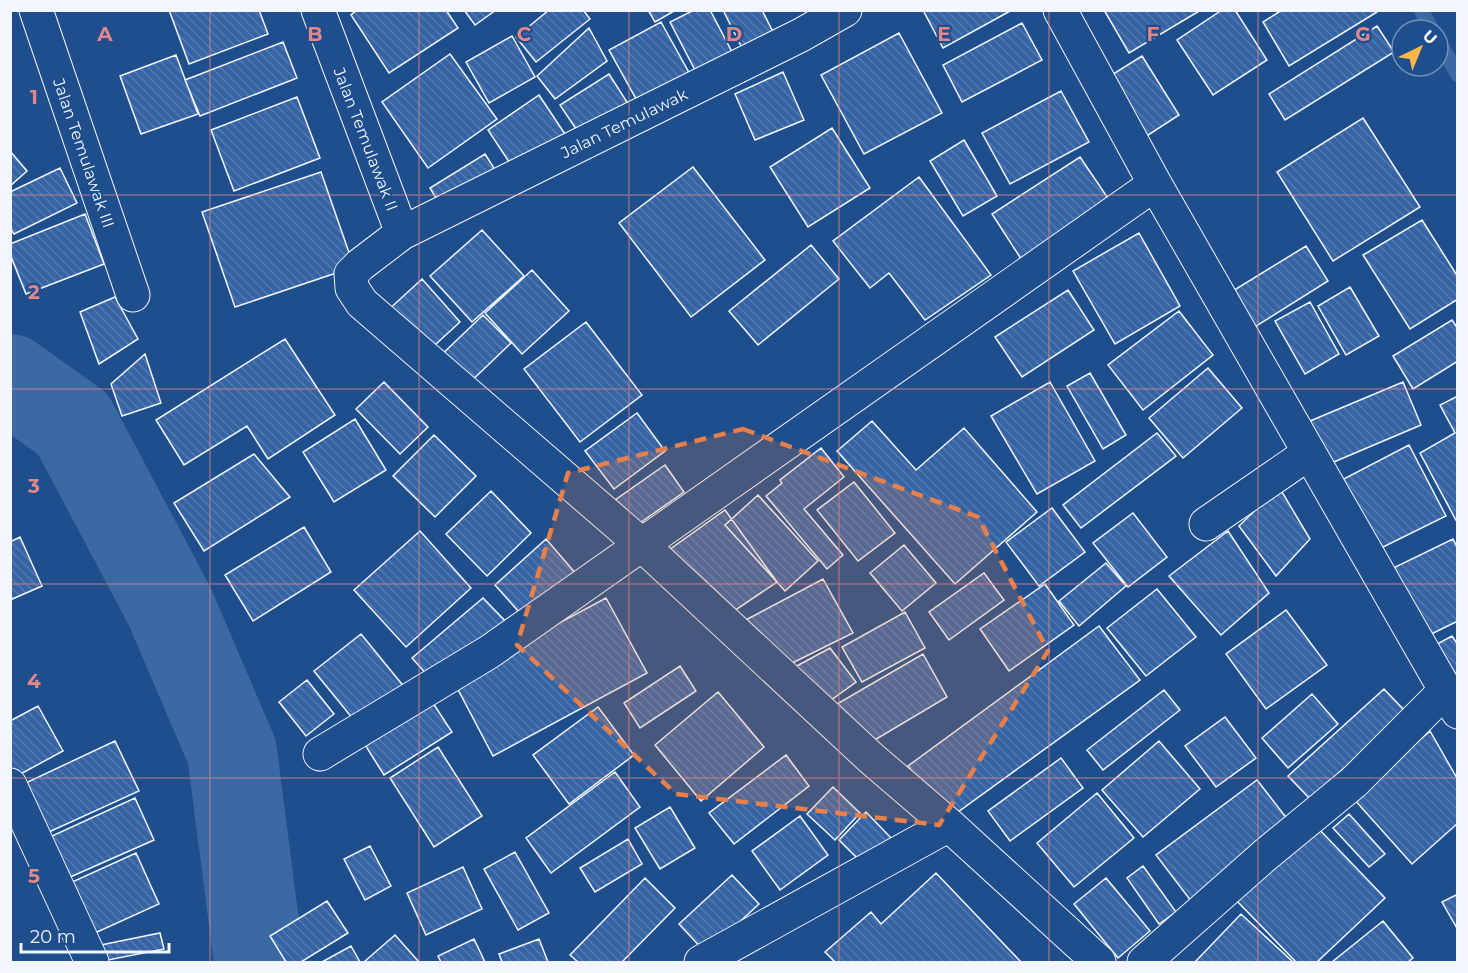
<svg xmlns="http://www.w3.org/2000/svg" width="1468" height="973" font-family="Montserrat,sans-serif">
  <style>
    .lines { fill: none; stroke-linecap: round; stroke-linejoin: round }
    .stream { stroke: #3b69a3; stroke-width: 15 }
    .river { stroke: #3b69a3; stroke-width: 90 }
    .building { fill: url(#building-back-hatch); stroke: #f2f6ff; stroke-width: 1.5 }
    .minor-casing { stroke: #f2f6ff; stroke-width: 35 }
    .minor { stroke: #1f4e8c; stroke-width: 33 }
    .marked { fill: #ea8049; fill-opacity: 0.2; stroke: #ea8049; stroke-width: 4.5; stroke-dasharray: 12 8; stroke-linejoin: round }
    .grid { fill: none; stroke: #e38589; stroke-width: 1.5; stroke-opacity: 0.55 }
    .labels { text-anchor: middle; stroke-width: 4.5; stroke-linejoin: round; paint-order: stroke }
    .street-label { font-size: 16px; fill: #f2f6ff; stroke: #1f4e8c }
    .grid-label { font-size: 20px; text-anchor: middle; font-weight: bold; fill: #e38589; stroke: #1f4e8c; stroke-width: 4.5; stroke-linejoin: round; paint-order: stroke }
  </style>
  <defs>
    <pattern id="building-back-hatch" width="6" height="6" patternUnits="userSpaceOnUse" patternTransform="scale(1.5)"><rect width="6" height="6" fill="#3563a3"/><path d="M-1 5l2 2M0 0l6 6M5-1l2 2" fill="none" stroke="#537ab1"/></pattern>
  </defs>
  <rect width="100%" height="100%" fill="#1f4e8c"/>
  <g class="lines">
    <path class="stream" d="M 1421,10 L 1432,30
      M 1438,40 L 1458,75"/>
    <path class="river" d="M 10,379 L 73,424 L 170,607 L 232,752 L 259,962"/>
  </g>
  <path class="building" d="M 169,10 L 259,10 L 268,34 L 189,64 Z
    M 357,10 L 446,10 L 458,28 L 389,73 L 351,15 Z
    M 464,10 L 496,10 L 475,25 Z
    M 549,10 L 583,10 L 590,19 L 536,62 L 516,37 Z
    M 648,10 L 676,10 L 655,22 Z
    M 694,10 L 710,10 L 732,52 L 695,70 L 670,22 Z
    M 723,10 L 762,10 L 773,32 L 742,48 Z
    M 923,10 L 1012,10 L 943,48 Z
    M 1104,10 L 1201,10 L 1129,53 Z
    M 1222,10 L 1235,10 L 1267,60 L 1213,95 L 1177,40 Z
    M 1282,10 L 1377,10 L 1377,12 L 1289,66 L 1263,22 Z
    M 661,22 L 692,78 L 640,106 L 609,50 Z
    M 1022,23 L 1042,60 L 962,102 L 943,65 Z
    M 1377,26 L 1394,52 L 1285,120 L 1269,94 Z
    M 589,28 L 607,61 L 555,99 L 537,76 Z
    M 899,33 L 942,113 L 864,154 L 821,75 Z
    M 512,36 L 535,77 L 489,103 L 466,62 Z
    M 283,42 L 297,78 L 200,116 L 185,80 Z
    M 450,54 L 497,119 L 428,168 L 382,102 Z
    M 176,55 L 198,114 L 141,134 L 120,76 Z
    M 1142,56 L 1179,115 L 1139,141 L 1102,81 Z
    M 783,72 L 804,120 L 755,140 L 735,94 Z
    M 609,74 L 632,110 L 584,141 L 560,105 Z
    M 1061,91 L 1089,142 L 1010,184 L 982,133 Z
    M 539,95 L 569,140 L 517,174 L 488,130 Z
    M 297,97 L 320,158 L 234,191 L 211,130 Z
    M 1363,118 L 1420,207 L 1333,261 L 1277,172 Z
    M 832,128 L 870,188 L 808,227 L 770,167 Z
    M 964,140 L 997,196 L 963,216 L 930,161 Z
    M 10,151 L 27,171 L 10,186 Z
    M 485,154 L 499,176 L 443,210 L 430,188 Z
    M 1080,157 L 1114,207 L 1025,265 L 992,214 Z
    M 693,167 L 765,260 L 691,317 L 619,223 Z
    M 60,168 L 77,203 L 14,234 L 10,228 L 10,192 Z
    M 321,172 L 354,267 L 235,307 L 202,212 Z
    M 919,177 L 991,275 L 925,320 L 889,273 L 870,288 L 833,241 Z
    M 85,214 L 104,264 L 26,294 L 10,254 L 10,244 Z
    M 1422,220 L 1458,277 L 1458,299 L 1410,329 L 1363,255 Z
    M 482,230 L 524,276 L 472,322 L 430,276 Z
    M 1139,233 L 1180,306 L 1115,344 L 1073,271 Z
    M 811,245 L 839,279 L 758,345 L 729,311 Z
    M 1306,246 L 1328,281 L 1245,333 L 1223,297 Z
    M 532,270 L 569,311 L 522,354 L 485,313 Z
    M 422,279 L 460,322 L 424,355 L 386,312 Z
    M 1350,287 L 1379,336 L 1346,355 L 1318,306 Z
    M 1068,290 L 1094,330 L 1022,377 L 995,337 Z
    M 115,297 L 138,339 L 99,364 L 80,312 Z
    M 1310,302 L 1339,354 L 1305,374 L 1275,321 Z
    M 1179,311 L 1213,355 L 1143,410 L 1108,365 Z
    M 483,315 L 511,343 L 462,390 L 435,361 Z
    M 1452,320 L 1458,329 L 1458,361 L 1413,389 L 1393,356 Z
    M 586,322 L 642,395 L 580,442 L 524,369 Z
    M 285,339 L 335,415 L 268,459 L 247,426 L 184,465 L 156,420 Z
    M 145,354 L 161,403 L 122,416 L 111,384 Z
    M 1208,368 L 1242,408 L 1183,458 L 1149,418 Z
    M 1090,373 L 1126,435 L 1103,449 L 1067,386 Z
    M 384,382 L 428,427 L 400,454 L 356,409 Z
    M 1050,382 L 1095,461 L 1037,494 L 991,416 Z
    M 1403,382 L 1421,425 L 1322,467 L 1303,424 Z
    M 1458,396 L 1458,524 L 1420,453 L 1455,433 L 1440,405 Z
    M 637,413 L 665,451 L 614,489 L 585,451 Z
    M 355,419 L 386,470 L 334,502 L 303,452 Z
    M 872,421 L 916,470 L 964,428 L 1037,512 L 955,584 L 837,451 Z
    M 1157,433 L 1176,456 L 1081,528 L 1063,505 Z
    M 434,435 L 476,476 L 435,517 L 393,476 Z
    M 1409,445 L 1446,516 L 1371,553 L 1336,483 Z
    M 821,448 L 844,477 L 804,509 L 843,555 L 827,569 L 766,496 L 782,483 L 780,480 Z
    M 254,454 L 290,497 L 204,551 L 174,503 Z
    M 665,465 L 684,492 L 627,532 L 608,505 Z
    M 854,482 L 895,533 L 858,561 L 817,510 Z
    M 1279,487 L 1310,539 L 1276,576 L 1239,526 Z
    M 491,491 L 531,533 L 487,576 L 446,534 Z
    M 758,495 L 818,561 L 785,591 L 725,525 Z
    M 1052,508 L 1085,552 L 1039,586 L 1006,542 Z
    M 725,510 L 777,582 L 722,619 L 659,557 Z
    M 1133,513 L 1167,557 L 1128,587 L 1093,543 Z
    M 304,527 L 331,572 L 253,621 L 225,575 Z
    M 420,531 L 471,588 L 406,647 L 354,590 Z
    M 1228,531 L 1269,593 L 1221,635 L 1169,576 Z
    M 20,537 L 42,586 L 10,600 L 10,542 Z
    M 546,539 L 577,575 L 526,620 L 495,585 Z
    M 1453,539 L 1458,549 L 1458,621 L 1419,640 L 1385,572 Z
    M 904,545 L 936,583 L 902,611 L 870,573 Z
    M 1106,563 L 1126,586 L 1079,626 L 1059,601 Z
    M 984,573 L 1004,600 L 949,640 L 929,612 Z
    M 823,579 L 853,633 L 780,669 L 740,623 Z
    M 1045,584 L 1074,625 L 1009,671 L 980,629 Z
    M 1157,589 L 1196,637 L 1146,676 L 1107,628 Z
    M 483,598 L 512,628 L 431,679 L 412,658 Z
    M 606,598 L 647,673 L 493,756 L 453,680 Z
    M 1286,610 L 1327,665 L 1266,709 L 1226,654 Z
    M 905,612 L 925,648 L 862,682 L 842,647 Z
    M 1099,626 L 1140,680 L 947,820 L 908,766 Z
    M 361,634 L 405,688 L 358,725 L 314,671 Z
    M 1452,636 L 1458,645 L 1458,698 L 1428,649 Z
    M 830,648 L 856,682 L 820,708 L 782,674 Z
    M 923,654 L 947,697 L 863,747 L 837,704 Z
    M 680,666 L 696,691 L 640,728 L 624,703 Z
    M 307,680 L 334,714 L 306,736 L 279,702 Z
    M 1384,689 L 1406,712 L 1310,799 L 1288,776 Z
    M 1164,690 L 1180,710 L 1103,770 L 1087,750 Z
    M 718,692 L 764,747 L 701,801 L 655,745 Z
    M 1312,694 L 1338,724 L 1288,768 L 1262,738 Z
    M 429,697 L 452,732 L 384,775 L 362,740 Z
    M 38,706 L 63,751 L 15,777 L 10,769 L 10,721 Z
    M 598,707 L 634,755 L 569,804 L 533,755 Z
    M 1225,717 L 1256,758 L 1216,787 L 1185,746 Z
    M 1430,731 L 1458,780 L 1458,823 L 1412,864 L 1353,798 Z
    M 115,741 L 139,791 L 38,837 L 15,788 Z
    M 1159,741 L 1200,789 L 1143,837 L 1102,790 Z
    M 438,747 L 482,816 L 434,847 L 390,778 Z
    M 786,755 L 809,786 L 734,844 L 709,813 Z
    M 1061,758 L 1083,788 L 1010,841 L 988,811 Z
    M 615,772 L 640,807 L 551,873 L 526,838 Z
    M 1257,780 L 1292,825 L 1191,901 L 1156,855 Z
    M 833,787 L 860,813 L 835,840 L 807,814 Z
    M 1097,793 L 1134,838 L 1074,887 L 1037,843 Z
    M 135,798 L 154,840 L 59,882 L 41,841 Z
    M 670,807 L 695,848 L 660,869 L 635,828 Z
    M 866,812 L 894,841 L 867,868 L 839,840 Z
    M 1349,814 L 1385,854 L 1369,867 L 1333,828 Z
    M 800,816 L 828,855 L 780,890 L 752,851 Z
    M 1315,825 L 1385,898 L 1317,962 L 1296,962 L 1236,900 Z
    M 628,839 L 642,864 L 595,892 L 580,868 Z
    M 370,846 L 391,886 L 365,900 L 344,859 Z
    M 515,852 L 549,913 L 518,930 L 484,869 Z
    M 136,853 L 159,904 L 84,938 L 61,887 Z
    M 1143,866 L 1176,912 L 1159,924 L 1127,878 Z
    M 463,867 L 482,909 L 426,935 L 407,893 Z
    M 936,873 L 1021,962 L 835,962 L 825,952 L 871,912 L 881,924 Z
    M 732,875 L 759,904 L 706,953 L 679,924 Z
    M 645,878 L 675,908 L 622,962 L 578,962 L 570,955 Z
    M 1106,878 L 1150,931 L 1118,958 L 1074,904 Z
    M 1458,894 L 1458,930 L 1442,902 Z
    M 327,901 L 348,933 L 301,962 L 286,962 L 270,936 Z
    M 1241,914 L 1293,962 L 1195,962 Z
    M 1383,921 L 1413,958 L 1408,962 L 1332,962 Z
    M 160,933 L 164,949 L 98,962 L 91,947 Z
    M 395,935 L 419,962 L 367,962 L 365,961 Z
    M 474,939 L 485,962 L 441,962 L 438,956 Z
    M 539,939 L 548,962 L 502,962 L 499,954 Z
    M 351,946 L 360,962 L 322,962 Z"/>
  <g class="lines">
    <g class="minor-casing">
      <path id="minor" d="M 36,10 L 133,295
        M 318,10 L 402,233
        M 845,10 L 801,35 L 402,233 L 360,265 L 351,274 L 352,288 L 362,303 L 641,544 L 871,758 L 949,825 L 1099,962
        M 1060,10 L 1155,184 L 1458,712
        M 1206,524 L 1309,453
        M 320,754 L 489,652 L 1155,184
        M 10,785 L 92,962
        M 701,962 L 949,825
        M 1144,962 L 1264,856 L 1354,782 L 1445,691"/>
    </g>
    <use href="#minor" class="minor"/>
  </g>
  <path class="marked" d="M 743,429 L 978,517 L 1048,651 L 939,825 L 676,794 L 517,645 L 568,473 Z"/>
  <path class="grid" d="M 210,10 L 210,962M 419,10 L 419,962M 629,10 L 629,962M 839,10 L 839,962M 1049,10 L 1049,962M 1258,10 L 1258,962M 10,195 L 1458,195M 10,389 L 1458,389M 10,584 L 1458,584M 10,778 L 1458,778"/>
  <g class="labels">
    <g class="street-label">
      <text transform="translate(624 123) rotate(-26)" y="6">Jalan Temulawak</text>
      <text transform="translate(366 139) rotate(69)" y="6">Jalan Temulawak II</text>
      <text transform="translate(84 153) rotate(71)" y="6">Jalan Temulawak III</text>
    </g>
  </g>
  <g class="grid-label">
    <text x="105" y="41">A</text>
    <text x="315" y="41">B</text>
    <text x="524" y="41">C</text>
    <text x="734" y="41">D</text>
    <text x="944" y="41">E</text>
    <text x="1153" y="41">F</text>
    <text x="1363" y="41">G</text>
    <text x="34" y="104">1</text>
    <text x="34" y="299">2</text>
    <text x="34" y="493">3</text>
    <text x="34" y="688">4</text>
    <text x="34" y="883">5</text>
  </g>
  <rect width="1468" height="973" fill="none" stroke="#f2f6ff" stroke-width="24"/>
  <g transform="translate(1420 48) rotate(43)"><circle r="28" fill="#1f4e8c" stroke="#7391ba" stroke-width="1.5"/>
  <path d="M0-4.5L10 22L0 15L-10 22Z" fill="#ffb74d"/>
  <text y="-9" font-size="16" font-weight="bold" text-anchor="middle" fill="#f2f6ff">U</text>
  </g>
  <path d="M21 943v9h148v-9" fill="none" stroke="#f2f6ff" stroke-width="3"/>
  <text x="30" y="943" font-size="18" fill="#f2f6ff" stroke="#1f4e8c" stroke-width="4.5" paint-order="stroke">20 m</text>
</svg>
